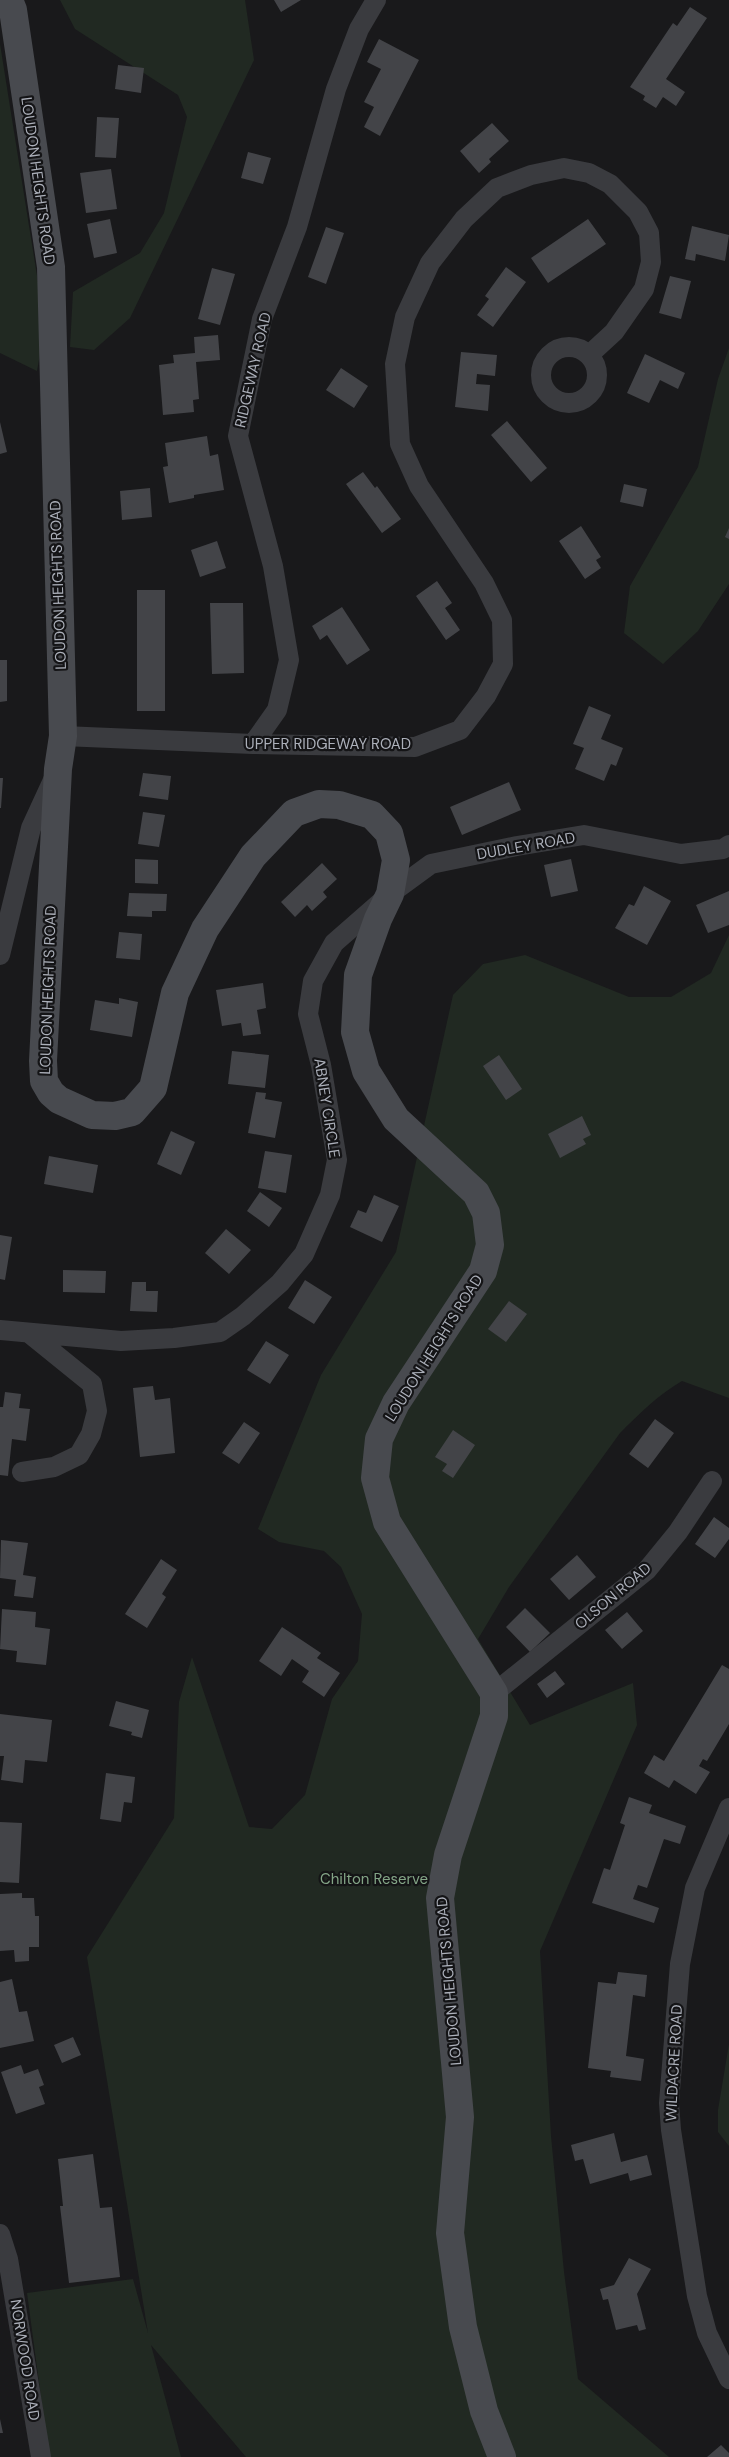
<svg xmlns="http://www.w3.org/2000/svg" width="729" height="2457" font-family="'DM Sans',sans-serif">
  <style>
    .green { fill: #212922 }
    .building { fill: #434448 }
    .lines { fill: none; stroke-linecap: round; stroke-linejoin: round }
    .street { stroke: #3a3b3f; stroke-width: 20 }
    .secondary { stroke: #484a4f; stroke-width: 28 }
    .labels { text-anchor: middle; stroke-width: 4.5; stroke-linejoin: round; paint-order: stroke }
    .street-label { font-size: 15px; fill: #acb0ba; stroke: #141416 }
    .park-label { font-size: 15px; fill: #83a486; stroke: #141416 }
  </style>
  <rect width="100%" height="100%" fill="#19191b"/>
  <path class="green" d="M 60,0 L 245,0 L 254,60 L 130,318 L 94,350 L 70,347 L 73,292 L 140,253 L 164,213 L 187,117 L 178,95 L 75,29 Z
    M 0,44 L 45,326 L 37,371 L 0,353 Z
    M 729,348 L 729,584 L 698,631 L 663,664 L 624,633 L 630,586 L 698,467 L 718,379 Z
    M 729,935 L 729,1398 L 682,1381 C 658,1395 640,1413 620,1433 L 509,1587 L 478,1639 L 530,1725 L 633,1683 L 637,1725 L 540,1951 L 551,2136 L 564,2272 L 578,2379 L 669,2457 L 246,2457 L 151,2345 L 181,2457 L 49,2457 L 27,2293 L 133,2279 L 148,2333 L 87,1957 L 174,1818 L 179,1702 L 192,1657 L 249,1827 L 272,1829 L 305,1795 L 332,1699 L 358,1661 L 362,1614 L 341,1567 L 324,1551 L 279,1542 L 258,1529 L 321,1375 L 396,1252 L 453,995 L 483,964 L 525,955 L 629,997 L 671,997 L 711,973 Z
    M 729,2044 L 729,2146 L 718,2132 L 718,2110 Z"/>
  <path class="building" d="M 274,0 L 301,0 L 281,12 Z
    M 690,7 L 707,18 L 666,79 L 685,92 L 676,106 L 663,97 L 656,108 L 643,100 L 645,96 L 630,87 L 673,23 L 677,26 Z
    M 379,39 L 419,60 L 380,136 L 364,127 L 374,107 L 364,102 L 381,69 L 367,62 Z
    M 118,65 L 144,68 L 141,93 L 115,89 Z
    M 97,117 L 119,118 L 116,158 L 95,157 Z
    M 492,123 L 509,141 L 489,159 L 491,162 L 479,173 L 460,151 Z
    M 248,152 L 271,158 L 263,184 L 241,178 Z
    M 111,169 L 117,209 L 86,213 L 80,173 Z
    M 110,219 L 117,253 L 94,258 L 87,224 Z
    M 588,219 L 606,244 L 548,283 L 531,258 Z
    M 692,226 L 729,235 L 725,261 L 696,254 L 695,261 L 685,259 Z
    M 326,227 L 344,233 L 326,284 L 308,277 Z
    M 506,267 L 526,282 L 493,327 L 477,315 L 489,299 L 485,296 Z
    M 212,268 L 235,274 L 220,325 L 198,319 Z
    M 670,276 L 691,281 L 681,319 L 659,313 Z
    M 218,335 L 220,360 L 196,362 L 199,399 L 193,400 L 194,412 L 163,415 L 159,365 L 174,363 L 173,355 L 195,353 L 194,337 Z
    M 461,352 L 497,355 L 495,376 L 477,374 L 476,384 L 490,385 L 488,411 L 455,407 Z
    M 645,354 L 685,373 L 678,389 L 660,380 L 649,403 L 627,393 Z
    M 341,368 L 368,386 L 354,408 L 326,390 Z
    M 507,421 L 547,468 L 531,482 L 491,435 Z
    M 0,422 L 7,452 L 0,454 Z
    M 207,436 L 210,456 L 218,454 L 224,490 L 194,495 L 194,498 L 169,503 L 163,467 L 168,466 L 165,443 Z
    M 363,472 L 375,488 L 377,486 L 401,519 L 382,533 L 346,484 Z
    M 624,484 L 647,489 L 643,507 L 620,502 Z
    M 150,488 L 152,517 L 122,520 L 120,491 Z
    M 581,526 L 601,557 L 596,560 L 601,568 L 585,579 L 559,541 Z
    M 729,528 L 729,539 L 725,537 Z
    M 217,541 L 226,568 L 200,577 L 191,550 Z
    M 437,581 L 452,603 L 445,608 L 460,630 L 446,640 L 416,596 Z
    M 137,590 L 165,590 L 165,711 L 137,711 Z
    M 210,603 L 243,603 L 244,673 L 212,674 Z
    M 342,607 L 370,650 L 347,665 L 327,635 L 320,640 L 312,626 Z
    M 0,660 L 7,660 L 7,701 L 0,702 Z
    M 589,706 L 611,715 L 601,739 L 623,748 L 616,766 L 611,764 L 604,781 L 575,769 L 584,748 L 573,744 Z
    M 143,773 L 171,776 L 168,800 L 139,796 Z
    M 0,778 L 3,778 L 1,808 L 0,808 Z
    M 509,782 L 521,810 L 462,835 L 450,807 Z
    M 143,812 L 165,815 L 159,847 L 138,844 Z
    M 135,859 L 158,860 L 158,884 L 135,883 Z
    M 571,859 L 578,891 L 551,897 L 544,865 Z
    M 322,863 L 337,879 L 323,892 L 327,897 L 312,911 L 307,905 L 295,917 L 281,902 Z
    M 644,886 L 671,901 L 647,945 L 615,928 L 629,904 L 634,906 Z
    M 729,891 L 729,925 L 708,933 L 696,905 Z
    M 129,893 L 167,894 L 166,911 L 152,911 L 152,917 L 127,916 Z
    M 119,932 L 142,934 L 140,960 L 116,958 Z
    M 263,983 L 266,1008 L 257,1010 L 261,1034 L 243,1036 L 241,1023 L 222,1026 L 216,990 Z
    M 119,998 L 138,1002 L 132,1037 L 90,1030 L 95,1000 L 119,1004 Z
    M 232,1051 L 269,1055 L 265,1088 L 228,1084 Z
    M 499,1055 L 522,1089 L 506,1100 L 483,1066 Z
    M 256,1092 L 266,1093 L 265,1099 L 282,1102 L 275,1138 L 248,1133 Z
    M 582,1116 L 591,1135 L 583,1139 L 586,1144 L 560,1158 L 548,1134 Z
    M 171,1131 L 195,1142 L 181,1175 L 157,1164 Z
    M 265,1151 L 292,1155 L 286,1193 L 258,1188 Z
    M 49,1156 L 98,1165 L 93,1193 L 44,1184 Z
    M 260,1192 L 282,1208 L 269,1227 L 247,1211 Z
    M 374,1195 L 399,1206 L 382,1242 L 350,1227 L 358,1210 L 366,1213 Z
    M 226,1229 L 251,1250 L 229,1274 L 205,1253 Z
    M 0,1235 L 12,1237 L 5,1280 L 0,1279 Z
    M 63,1270 L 106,1271 L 105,1293 L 63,1292 Z
    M 305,1280 L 332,1297 L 314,1324 L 288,1308 Z
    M 132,1282 L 146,1282 L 146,1291 L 158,1291 L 157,1312 L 130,1311 Z
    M 509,1301 L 527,1314 L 506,1342 L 488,1329 Z
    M 266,1341 L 289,1355 L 270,1384 L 247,1370 Z
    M 153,1386 L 155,1400 L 170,1398 L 175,1453 L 140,1457 L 133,1388 Z
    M 5,1392 L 21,1394 L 19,1408 L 30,1409 L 26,1441 L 12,1439 L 8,1476 L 0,1475 L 0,1407 L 3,1407 Z
    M 655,1419 L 674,1433 L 648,1468 L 629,1454 Z
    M 244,1422 L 260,1433 L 239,1464 L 222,1453 Z
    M 453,1430 L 475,1445 L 453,1478 L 442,1471 L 447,1464 L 435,1457 Z
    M 714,1517 L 729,1528 L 729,1539 L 715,1558 L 695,1544 Z
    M 1,1540 L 28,1543 L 23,1575 L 36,1577 L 33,1598 L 14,1596 L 16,1580 L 0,1578 Z
    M 577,1555 L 596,1577 L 569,1600 L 550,1579 Z
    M 161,1559 L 177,1570 L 162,1594 L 166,1597 L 147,1628 L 125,1614 Z
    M 525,1608 L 550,1633 L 530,1652 L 506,1627 Z
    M 2,1609 L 36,1612 L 35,1627 L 50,1629 L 46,1665 L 16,1662 L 17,1651 L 0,1649 Z
    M 627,1612 L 643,1631 L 622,1649 L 605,1630 Z
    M 282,1627 L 321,1653 L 317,1658 L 340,1673 L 324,1697 L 302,1682 L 309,1671 L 292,1659 L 281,1676 L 259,1661 Z
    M 722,1665 L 729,1669 L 729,1724 L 707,1761 L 703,1759 L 699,1766 L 710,1772 L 696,1794 L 674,1780 L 669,1788 L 644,1773 L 654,1755 L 664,1761 Z
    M 555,1671 L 565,1684 L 547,1698 L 537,1684 Z
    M 116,1701 L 149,1710 L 142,1738 L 131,1735 L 132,1732 L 109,1726 Z
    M 0,1714 L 52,1720 L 47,1762 L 25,1760 L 23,1783 L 1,1780 L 4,1756 L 0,1756 Z
    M 106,1773 L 135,1777 L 132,1803 L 124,1802 L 121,1822 L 100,1819 Z
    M 629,1797 L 652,1805 L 649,1813 L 686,1826 L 680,1844 L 664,1839 L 647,1888 L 638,1885 L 633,1899 L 659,1908 L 654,1923 L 592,1903 L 604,1868 L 610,1870 L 625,1825 L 620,1823 Z
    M 0,1822 L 22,1823 L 19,1883 L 0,1882 Z
    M 22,1893 L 22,1898 L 34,1898 L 35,1916 L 39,1916 L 39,1947 L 29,1947 L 29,1961 L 15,1962 L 14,1950 L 0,1951 L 0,1894 Z
    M 618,1972 L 647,1975 L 645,1997 L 633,1995 L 626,2056 L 644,2059 L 641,2081 L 610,2077 L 611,2071 L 588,2068 L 598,1982 L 616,1984 Z
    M 12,1979 L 19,2012 L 27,2011 L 34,2041 L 0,2048 L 0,1982 Z
    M 73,2037 L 81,2055 L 62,2063 L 54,2045 Z
    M 21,2065 L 24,2074 L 38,2069 L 44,2085 L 39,2087 L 45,2104 L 16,2114 L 1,2072 Z
    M 614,2133 L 621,2162 L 647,2155 L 652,2175 L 630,2181 L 628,2173 L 590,2184 L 583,2159 L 575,2161 L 571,2145 Z
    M 93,2154 L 100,2208 L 112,2207 L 120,2277 L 69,2283 L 60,2206 L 63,2206 L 58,2159 Z
    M 629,2258 L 651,2269 L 637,2294 L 646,2329 L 639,2331 L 637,2325 L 616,2330 L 608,2299 L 603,2300 L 600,2289 L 614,2285 Z
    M 0,2419 L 3,2433 L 0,2433 Z
    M 721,2445 L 729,2453 L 729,2457 L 707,2457 Z"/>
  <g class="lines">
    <path class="street" d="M541 375a28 28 0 1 1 56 0a28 28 0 1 1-56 0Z
      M 63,736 L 253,744 L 415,747 L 460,730 L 486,696 L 503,664 L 502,620 L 484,583 L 419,486 L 400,444 L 395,364 L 405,317 L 430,263 L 464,219 L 497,188 L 531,175 L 564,168 L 589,173 L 610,184 L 638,212 L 649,233 L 651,262 L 644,289 L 614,332 L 589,355
      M 253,744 L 277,710 L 289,660 L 273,566 L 238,436 L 262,319 L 297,227 L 336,89 L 359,29 L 376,0
      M 0,955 L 31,828 L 54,778
      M 0,1330 L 121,1341 L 174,1338 L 220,1332 L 243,1316 L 280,1283 L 304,1254 L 330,1195 L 337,1160 L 321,1065 L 308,1014 L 313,981 L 334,943 L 390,894 L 431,864 L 517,846 L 584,835 L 681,854 L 723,849 L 729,845
      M 22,1472 L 54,1467 L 79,1455 L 91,1434 L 97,1411 L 92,1384 L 29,1333
      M 494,1693 L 647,1570 L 678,1532 L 712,1481
      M 729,1808 L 695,1888 L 680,1964 L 669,2103 L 671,2130 L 697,2296 L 707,2333 L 729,2379
      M 0,2234 L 8,2259 L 41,2457"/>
    <path class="secondary" d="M 9,0 L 13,10 L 51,267 L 63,736 L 58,769 L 43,1061 L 44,1081 L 51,1093 L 59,1100 L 92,1115 L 115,1116 L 132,1112 L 153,1088 L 175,993 L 205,929 L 253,856 L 294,813 L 319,804 L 339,805 L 372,815 L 389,833 L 396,860 L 390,894 L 378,919 L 358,975 L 355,1032 L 366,1071 L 396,1119 L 476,1193 L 486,1213 L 490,1245 L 483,1271 L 396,1403 L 379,1439 L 375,1478 L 387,1522 L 494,1693 L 494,1716 L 448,1855 L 440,1898 L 460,2117 L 450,2233 L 463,2327 L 484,2411 L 502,2457"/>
  </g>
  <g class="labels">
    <g class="street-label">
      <text transform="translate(38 181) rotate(82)" y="5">LOUDON HEIGHTS ROAD</text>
      <text transform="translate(253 370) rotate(-77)" y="5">RIDGEWAY ROAD</text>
      <text transform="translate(58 585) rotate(-92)" y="5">LOUDON HEIGHTS ROAD</text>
      <text x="328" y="749">UPPER RIDGEWAY ROAD</text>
      <text transform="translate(526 846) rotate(-10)" y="5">DUDLEY ROAD</text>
      <text transform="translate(48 990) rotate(-88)" y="5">LOUDON HEIGHTS ROAD</text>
      <text transform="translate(327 1108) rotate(81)" y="5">ABNEY CIRCLE</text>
      <text transform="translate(434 1348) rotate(-58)" y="5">LOUDON HEIGHTS ROAD</text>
      <text transform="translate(613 1596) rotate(-40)" y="5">OLSON ROAD</text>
      <text transform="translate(449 1981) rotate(-95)" y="5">LOUDON HEIGHTS ROAD</text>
      <text transform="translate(674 2063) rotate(-87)" y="5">WILDACRE ROAD</text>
      <text transform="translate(25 2360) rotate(81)" y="5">NORWOOD ROAD</text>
    </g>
    <g class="park-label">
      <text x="374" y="1884">Chilton Reserve</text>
    </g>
  </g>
</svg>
